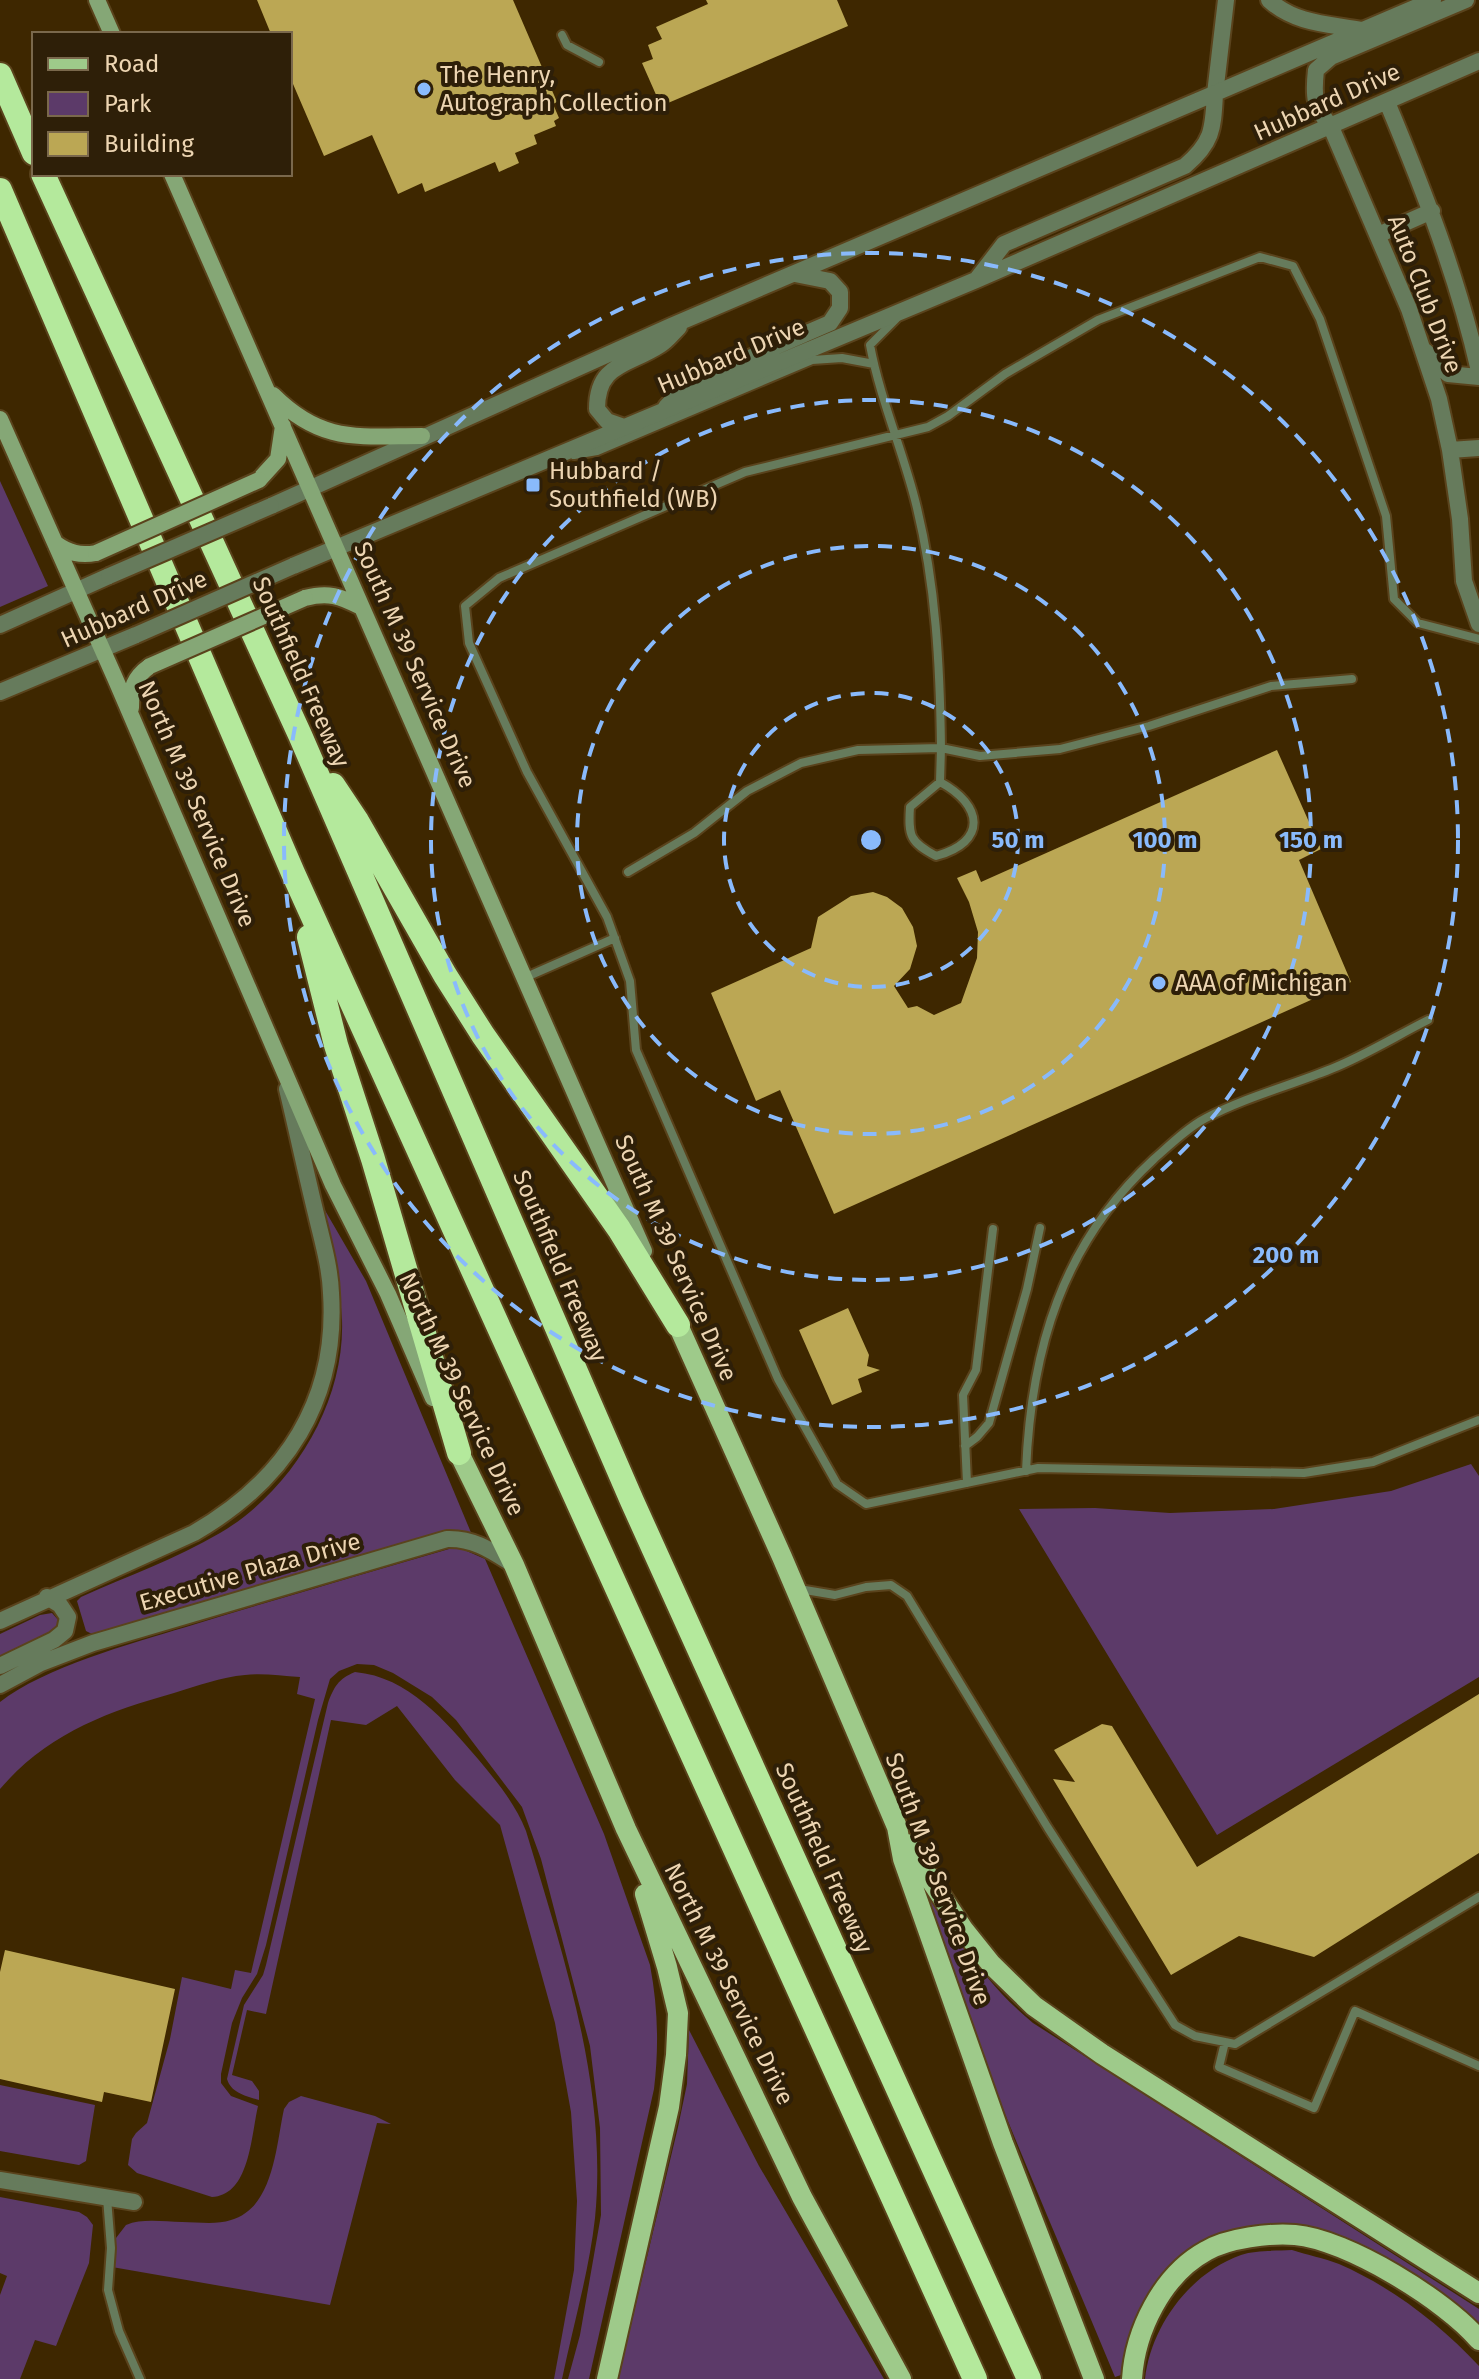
<svg xmlns="http://www.w3.org/2000/svg" width="1479" height="2379" font-family="'Fira Sans',sans-serif">
  <style>
    .green { fill: #5c3a69 }
    .building { fill: #bba754 }
    .lines { fill: none; stroke-linecap: round; stroke-linejoin: round }
    .service-casing { stroke: #5a431c; stroke-width: 12 }
    .minor-casing { stroke: #5a431c; stroke-width: 20 }
    .tertiary-casing { stroke: #5a431c; stroke-width: 20 }
    .secondary-casing { stroke: #5a431c; stroke-width: 20 }
    .primary-casing { stroke: #5a431c; stroke-width: 24 }
    .motorway-casing { stroke: #5a431c; stroke-width: 28 }
    .service { stroke: #667b5c; stroke-width: 8 }
    .minor { stroke: #667b5c; stroke-width: 16 }
    .tertiary { stroke: #667b5c; stroke-width: 16 }
    .secondary { stroke: #85a776; stroke-width: 16 }
    .primary { stroke: #9eca8a; stroke-width: 20 }
    .motorway { stroke: #b4e99c; stroke-width: 24 }
    .tertiary-bridge-casing { stroke: #5a431c; stroke-width: 20; stroke-linecap: butt }
    .secondary-bridge-casing { stroke: #5a431c; stroke-width: 20; stroke-linecap: butt }
    .tertiary-bridge { stroke: #667b5c; stroke-width: 16 }
    .secondary-bridge { stroke: #85a776; stroke-width: 16 }
    .ring { fill: none; stroke: #89bafc; stroke-width: 4; stroke-dasharray: 14 10 }
    .poi-dot { fill: #89bafc; stroke: #2e1f08; stroke-width: 3 }
    .labels { text-anchor: middle; stroke-width: 8; stroke-linejoin: round; paint-order: stroke }
    .poi-label { font-size: 24px; fill: #edd5b2; stroke: #2e1f08; text-anchor: start }
    .street-label { font-size: 24px; fill: #edd5b2; stroke: #2e1f08 }
    .centre { fill: #89bafc; stroke: #2e1f08; stroke-width: 4 }
    .ring-label { font-size: 24px; text-anchor: middle; font-weight: bold; fill: #89bafc; stroke: #2e1f08; stroke-width: 8; stroke-linejoin: round; paint-order: stroke }
  </style>
  <rect width="100%" height="100%" fill="#3e2700"/>
  <path class="green" d="M 0,481 L 48,586 L 0,607 Z
    M 319,1200 L 366,1281 L 472,1535 L 429,1539 L 92,1634 L 86,1631 L 77,1601 L 81,1597 C 127,1576 176,1559 220,1533 C 291,1491 345,1404 342,1320 C 340,1280 327,1239 319,1200 Z
    M 1471,1464 L 1479,1476 L 1479,1677 L 1217,1835 L 1019,1509 L 1095,1508 L 1170,1513 L 1274,1509 L 1391,1491 Z
    M 449,1549 L 462,1549 L 485,1559 L 604,1834 L 650,1965 C 658,2007 659,2047 654,2089 L 589,2379 L 568,2379 L 580,2335 L 601,2215 L 600,2128 L 590,2046 L 541,1859 L 522,1807 L 456,1720 L 432,1697 L 393,1673 L 374,1665 L 357,1664 L 339,1671 L 330,1679 L 318,1720 L 266,1945 L 257,1974 L 242,1998 L 232,2023 L 221,2074 L 221,2083 L 231,2096 L 258,2106 C 251,2136 250,2195 212,2197 L 137,2173 L 128,2165 L 132,2139 L 136,2133 L 147,2123 L 170,2039 L 182,1977 L 231,1989 L 235,1970 L 251,1973 L 315,1699 L 297,1694 L 300,1677 C 281,1676 263,1673 245,1675 C 221,1677 197,1686 174,1693 C 106,1712 47,1734 0,1789 L 0,1702 C 43,1668 132,1643 186,1627 C 273,1600 361,1575 449,1549 Z
    M 52,1613 L 59,1621 L 58,1630 L 0,1662 L 0,1634 L 40,1615 Z
    M 355,1672 C 409,1677 445,1721 478,1759 C 497,1782 515,1803 526,1831 C 563,1955 608,2087 595,2218 C 589,2272 573,2326 562,2379 L 554,2379 L 574,2270 L 577,2201 L 571,2112 L 555,2023 L 500,1825 L 455,1780 L 397,1706 L 366,1725 L 331,1720 L 266,2014 L 247,2010 L 232,2075 L 252,2081 L 259,2091 L 259,2100 C 246,2096 231,2093 227,2079 L 244,2005 L 263,1975 L 266,1965 L 328,1703 C 334,1687 338,1679 355,1672 Z
    M 913,1868 C 950,1927 979,1978 1033,2023 L 1479,2309 L 1479,2329 L 1364,2249 L 1217,2238 L 1128,2343 L 1121,2375 L 1115,2377 C 1045,2208 970,2041 913,1868 Z
    M 689,2030 L 759,2166 L 884,2379 L 618,2379 L 678,2127 L 687,2084 Z
    M 0,2085 L 95,2105 L 86,2161 L 79,2165 L 0,2151 Z
    M 301,2096 L 375,2116 L 391,2124 L 377,2123 L 330,2305 L 112,2267 L 116,2238 L 126,2225 C 143,2218 164,2222 182,2222 C 198,2222 216,2225 231,2220 C 274,2208 276,2145 284,2109 L 289,2102 Z
    M 0,2197 L 79,2212 L 87,2217 L 93,2225 L 89,2263 L 56,2346 L 35,2340 L 20,2379 L 0,2379 L 0,2295 L 7,2276 L 0,2273 Z
    M 1292,2250 C 1307,2255 1324,2258 1339,2264 C 1392,2287 1441,2325 1479,2366 L 1479,2379 L 1145,2379 C 1151,2326 1190,2273 1241,2255 C 1256,2250 1276,2251 1292,2250 Z"/>
  <path class="building" d="M 257,0 L 513,0 L 557,102 L 553,104 L 559,118 L 554,121 L 556,126 L 534,135 L 537,144 L 515,153 L 519,163 L 499,172 L 495,162 L 425,192 L 422,183 L 398,194 L 372,135 L 324,156 L 290,77 L 290,34 L 271,34 Z
    M 706,0 L 837,0 L 848,26 L 661,106 L 642,63 L 653,59 L 648,45 L 662,39 L 656,27 L 708,4 Z
    M 1277,750 L 1321,849 L 1299,860 L 1351,982 L 834,1214 L 780,1090 L 756,1101 L 711,993 L 811,948 L 818,917 L 851,896 L 873,892 L 887,897 L 902,908 L 913,927 L 917,946 L 910,969 L 894,986 L 908,1008 L 917,1006 L 934,1015 L 961,1003 L 977,958 L 978,932 L 969,902 L 957,878 L 976,870 L 981,882 Z
    M 848,1308 L 869,1355 L 867,1366 L 880,1370 L 858,1379 L 862,1392 L 832,1405 L 799,1330 Z
    M 1479,1694 L 1479,1853 L 1314,1957 L 1239,1936 L 1171,1975 L 1053,1779 L 1075,1782 L 1054,1750 L 1102,1724 L 1112,1726 L 1197,1867 Z
    M 5,1950 L 175,1989 L 151,2102 L 104,2092 L 102,2102 L 0,2079 L 0,1972 Z"/>
  <g class="lines">
    <g class="service-casing">
      <path id="service" d="M 562,35 L 567,45 L 599,62
        M 574,455 L 597,451 L 812,360 L 842,358 L 874,364
        M 1479,639 L 1418,623 L 1394,599 L 1386,516 L 1320,319 L 1293,266 L 1260,257 L 1098,320 L 1005,374 L 948,416 L 928,427 L 745,472 L 499,578 L 465,606 L 469,643 L 527,772 L 607,917 L 630,981 L 636,1050 L 778,1379 L 837,1484 L 866,1504 L 1038,1468 L 1304,1473 L 1373,1462 L 1479,1420
        M 940,782 C 983,805 988,842 936,856 C 910,842 908,836 910,807 L 940,782 L 941,748 L 980,756 L 1060,749 L 1149,726 L 1271,686 L 1352,679
        M 628,872 L 694,833 L 747,791 L 801,763 L 858,750 L 941,748 C 940,667 936,584 916,504 C 903,451 880,399 870,345 L 896,319
        M 524,978 L 615,938
        M 965,1446 L 977,1437 L 989,1423 L 1027,1289 L 1040,1228
        M 1026,1471 C 1031,1349 1062,1244 1154,1159 C 1170,1145 1187,1128 1206,1118 C 1246,1097 1289,1086 1331,1069 C 1364,1056 1396,1036 1428,1020
        M 967,1483 L 963,1395 L 976,1370 L 993,1229
        M 799,1589 L 835,1595 L 866,1587 L 891,1585 L 907,1596 L 1048,1828 L 1175,2025 L 1195,2036 L 1235,2044 L 1479,1897
        M 1225,2042 L 1219,2067 L 1314,2108 L 1355,2011 L 1479,2066
        M 107,2198 L 111,2248 L 108,2290 L 119,2331 L 140,2379"/>
    </g>
    <g class="minor-casing">
      <path id="minor" d="M 1215,94 L 1226,0
        M 0,1621 L 194,1533 C 286,1480 338,1400 331,1293 C 330,1266 322,1240 316,1214 C 306,1173 297,1131 287,1089
        M 0,1666 L 54,1640 L 65,1631 L 68,1617 L 60,1605 L 47,1597
        M 0,1685 L 41,1663 L 93,1643 L 447,1539 C 474,1538 492,1551 514,1565
        M 0,2180 L 134,2202"/>
    </g>
    <g class="tertiary-casing">
      <path id="tertiary" d="M 1269,0 C 1295,24 1329,24 1362,30
        M 1466,0 L 1331,57 L 1316,70 C 1313,97 1314,106 1331,127 L 1409,309 L 1439,399 L 1450,450 L 1460,519 L 1464,581 L 1479,624
        M 1387,102 C 1424,191 1458,278 1479,371
        M 1378,235 L 1432,211
        M 977,279 L 1004,244 L 1185,166 C 1213,142 1213,129 1215,94
        M 1425,351 L 1448,374 L 1479,377
        M 666,407 L 687,385 L 830,323 L 840,308 L 840,292 L 830,281 L 795,274
        M 624,427 L 607,421 L 597,409 C 597,363 628,366 660,345 C 667,341 673,333 679,327
        M 1450,450 L 1479,448
        M 271,506 L 671,326 L 1433,0
        M 293,566 L 976,280 L 1479,61
        M 0,625 L 109,576
        M 0,692 L 136,635"/>
    </g>
    <g class="secondary-casing">
      <path id="secondary" d="M 97,0 L 112,34
        M 172,174 L 644,1251
        M 273,395 C 322,444 358,436 422,436
        M 0,419 L 115,678 L 333,1185 L 388,1294 L 433,1398
        M 259,480 L 278,459 L 283,426
        M 55,543 C 69,553 80,556 96,553
        M 305,598 C 328,592 340,596 361,607
        M 131,708 C 131,688 133,678 150,666"/>
    </g>
    <g class="primary-casing">
      <path id="primary" d="M 678,1325 L 782,1557 L 897,1827 L 903,1859 L 1003,2143 L 1094,2379
        M 459,1453 L 514,1565 L 626,1829 L 802,2197 L 901,2379
        M 907,1844 L 963,1929 L 991,1964 L 1034,2006 L 1102,2054 L 1479,2293
        M 607,2379 L 669,2107 L 676,2055 L 678,2013 L 667,1967 L 645,1894
        M 1132,2379 C 1135,2331 1162,2275 1206,2251 C 1228,2238 1270,2233 1295,2235 C 1346,2239 1447,2301 1479,2340"/>
    </g>
    <g class="motorway-casing">
      <path id="motorway" d="M 0,75 L 34,153
        M 43,174 L 300,735 L 632,1501 L 1029,2379
        M 0,190 L 293,873 L 975,2379
        M 333,785 L 357,821 L 445,975 L 483,1035 L 619,1229 L 678,1325
        M 309,937 L 336,1045 L 373,1159 L 459,1453"/>
    </g>
    <use href="#service" class="service"/>
    <use href="#minor" class="minor"/>
    <use href="#tertiary" class="tertiary"/>
    <use href="#secondary" class="secondary"/>
    <use href="#primary" class="primary"/>
    <use href="#motorway" class="motorway"/>
    <g class="tertiary-bridge-casing">
      <path id="tertiary-bridge" d="M 109,576 L 271,506
        M 136,635 L 293,566"/>
    </g>
    <g class="secondary-bridge-casing">
      <path id="secondary-bridge" d="M 96,553 L 259,480
        M 150,666 L 305,598"/>
    </g>
    <use href="#tertiary-bridge" class="tertiary-bridge"/>
    <use href="#secondary-bridge" class="secondary-bridge"/>
  </g>
  <g class="ring">
    <circle cx="871" cy="840" r="147"/>
    <circle cx="871" cy="840" r="294"/>
    <circle cx="871" cy="840" r="440"/>
    <circle cx="871" cy="840" r="587"/>
  </g>
  <g class="poi-dot">
    <circle cx="424" cy="89" r="8"/>
    <rect x="525" y="477" width="16" height="16" rx="4"/>
    <circle cx="1159" cy="983" r="8"/>
  </g>
  <g class="labels">
    <g class="poi-label">
      <text x="440" y="83">The Henry,<tspan x="440" dy="28">Autograph Collection</tspan></text>
      <text x="549" y="479">Hubbard /<tspan x="549" dy="28">Southfield (WB)</tspan></text>
      <text x="1175" y="991">AAA of Michigan</text>
    </g>
    <g class="street-label">
      <text transform="translate(1327 102) rotate(-24)" y="8">Hubbard Drive</text>
      <text transform="translate(1425 294) rotate(69)" y="8">Auto Club Drive</text>
      <text transform="translate(731 356) rotate(-23)" y="8">Hubbard Drive</text>
      <text transform="translate(134 609) rotate(-24)" y="8">Hubbard Drive</text>
      <text transform="translate(415 665) rotate(66)" y="8">South M 39 Service Drive</text>
      <text transform="translate(301 672) rotate(66)" y="8">Southfield Freeway</text>
      <text transform="translate(197 804) rotate(67)" y="8">North M 39 Service Drive</text>
      <text transform="translate(676 1258) rotate(66)" y="8">South M 39 Service Drive</text>
      <text transform="translate(560 1266) rotate(67)" y="8">Southfield Freeway</text>
      <text transform="translate(462 1394) rotate(65)" y="8">North M 39 Service Drive</text>
      <text transform="translate(250 1572) rotate(-16)" y="8">Executive Plaza Drive</text>
      <text transform="translate(824 1858) rotate(66)" y="8">Southfield Freeway</text>
      <text transform="translate(938 1879) rotate(70)" y="8">South M 39 Service Drive</text>
      <text transform="translate(729 1984) rotate(64)" y="8">North M 39 Service Drive</text>
    </g>
  </g>
  <circle cx="871" cy="840" r="12" class="centre"/>
  <g class="ring-label">
    <text x="1018" y="848">50 m</text>
    <text x="1165" y="848">100 m</text>
    <text x="1311" y="848">150 m</text>
    <text x="1286" y="1263">200 m</text>
  </g>
  <rect x="32" y="32" width="260" height="144" fill="#2e1f08" stroke="#7a684c" stroke-width="2"/>
  <rect x="48" y="58" width="40" height="12" fill="#9eca8a" stroke="#7a684c" stroke-width="2"/>
  <text x="104" y="72" font-size="24" fill="#edd5b2">Road</text>
  <rect x="48" y="92" width="40" height="24" fill="#5c3a69" stroke="#7a684c" stroke-width="2"/>
  <text x="104" y="112" font-size="24" fill="#edd5b2">Park</text>
  <rect x="48" y="132" width="40" height="24" fill="#bba754" stroke="#7a684c" stroke-width="2"/>
  <text x="104" y="152" font-size="24" fill="#edd5b2">Building</text>
</svg>
